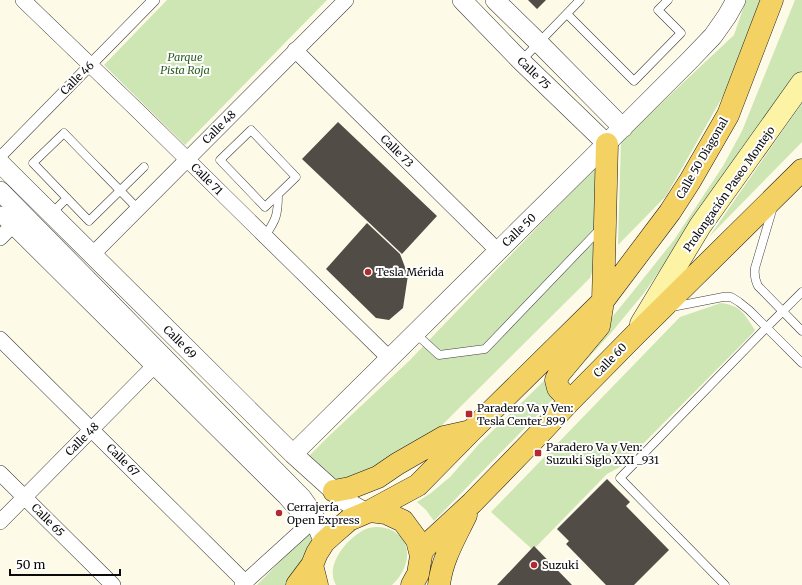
<svg xmlns="http://www.w3.org/2000/svg" width="802" height="585" font-family="Merriweather,serif">
  <style>
    .green { fill: #cee6b4 }
    .building { fill: #524c47 }
    .lines { fill: none; stroke-linecap: round; stroke-linejoin: round }
    .service-casing { stroke: #3d3d3d; stroke-width: 9 }
    .pedestrian-casing { stroke: #3d3d3d; stroke-width: 12 }
    .minor-casing { stroke: #3d3d3d; stroke-width: 16 }
    .tertiary-casing { stroke: #3d3d3d; stroke-width: 20 }
    .secondary-casing { stroke: #2c2c2c; stroke-width: 23 }
    .primary-casing { stroke: #1b1b1b; stroke-width: 23 }
    .service { stroke: #fff; stroke-width: 8 }
    .pedestrian { stroke: #fff; stroke-width: 11 }
    .minor { stroke: #fff; stroke-width: 15 }
    .tertiary { stroke: #fff; stroke-width: 19 }
    .secondary { stroke: #fcf3a5; stroke-width: 22 }
    .primary { stroke: #f4d163; stroke-width: 22 }
    .poi-dot { fill: #b4292f; stroke: #fff; stroke-width: 1.5 }
    .labels { text-anchor: middle; stroke-width: 4; stroke-linejoin: round; paint-order: stroke }
    .park-label { font-size: 11px; font-style: italic; fill: #2b5e1e; stroke: #fff }
    .street-label { font-size: 11px; fill: #0a0a0a; stroke: #fff }
    .poi-label { font-size: 11px; fill: #0a0a0a; stroke: #fff; text-anchor: start }
  </style>
  <rect width="100%" height="100%" fill="#fefae8"/>
  <path class="green" d="M 167,0 L 327,0 L 185,145 L 104,65 Z
    M 746,0 L 760,0 L 727,89 L 666,196 L 618,245 L 621,141 L 734,35 Z
    M 795,0 L 802,0 L 802,70 L 734,163 L 644,293 L 611,333 L 568,380 L 564,376 L 631,294 L 674,240 L 723,166 L 742,131 Z
    M 802,103 L 802,142 L 709,237 Z
    M 601,161 L 593,269 L 590,278 L 424,443 L 362,480 L 333,480 L 309,456 L 329,436 L 410,360 Z
    M 721,303 C 742,306 744,314 755,330 L 753,333 L 620,467 L 607,474 L 533,550 L 491,512 L 680,317 Z
    M 550,375 L 554,398 L 434,521 L 426,510 L 417,502 L 431,493 L 450,477 L 480,443 Z
    M 375,527 C 381,527 391,528 396,533 C 415,546 407,572 392,585 L 336,585 C 324,565 348,537 366,529 C 369,528 372,527 375,527 Z
    M 308,533 L 312,537 L 312,544 L 295,573 L 286,585 L 257,585 Z"/>
  <path class="building" d="M 528,0 L 546,0 L 537,9 Z
    M 338,122 L 437,216 L 402,254 L 302,159 Z
    M 367,223 L 400,254 L 408,275 L 403,308 L 389,320 L 376,318 L 326,269 Z
    M 607,479 L 630,502 L 626,506 L 669,550 L 634,585 L 606,585 L 566,544 L 569,541 L 557,529 Z
    M 534,546 L 572,585 L 497,585 Z"/>
  <g class="lines">
    <g class="service-casing">
      <path id="service" d="M 567,14 L 634,81 L 681,33 L 658,10 L 668,0
        M 521,61 L 580,0
        M 251,130 L 296,177 L 265,207 L 220,160 Z
        M 773,207 L 755,268 C 754,275 755,280 758,286 L 802,331
        M 138,209 C 113,183 88,158 64,133 L 33,163 L 89,221 L 144,167
        M 51,214 L 67,198
        M 265,236 C 276,220 278,215 278,195
        M 672,307 L 723,297 L 731,297 L 739,302 L 749,310 L 802,363
        M 415,333 L 439,355 L 485,349 L 601,228
        M 725,585 L 620,478 L 766,328 L 802,292"/>
    </g>
    <g class="pedestrian-casing">
      <path id="pedestrian" d="M 3,154 L 154,0"/>
    </g>
    <g class="minor-casing">
      <path id="minor" d="M 23,0 L 140,113 L 389,358
        M 295,50 L 498,251
        M 0,214 L 285,497 L 300,514 L 307,526 L 242,585
        M 0,238 L 12,226
        M 92,255 L 346,0
        M 0,339 L 245,582
        M 0,473 L 113,585
        M 0,522 L 161,359"/>
    </g>
    <g class="tertiary-casing">
      <path id="tertiary" d="M 462,0 L 521,61 L 607,144
        M 495,0 L 539,43 L 623,128
        M 0,163 L 293,454 L 334,491 L 347,502 L 365,512
        M 0,191 L 302,498 L 314,515 L 319,531 L 324,542
        M 293,454 L 588,162 L 690,60 L 713,36 L 727,16 L 736,0"/>
    </g>
    <g class="secondary-casing">
      <path id="secondary" d="M 641,324 L 700,226 L 802,83"/>
    </g>
    <g class="primary-casing">
      <path id="primary" d="M 570,401 L 558,388 L 556,380 L 559,374 L 599,326 L 603,301 L 607,144
        M 334,491 L 350,488 L 378,477 L 397,464 L 444,437 L 471,431
        M 370,511 L 418,485 L 471,431 L 603,301 L 670,212 L 690,181 L 728,115 L 772,0
        M 421,552 L 432,540 L 472,503 L 542,431 L 570,401 L 633,337 L 802,170
        M 297,585 L 312,565
        M 317,585 L 312,565 L 317,553 L 324,542 L 334,533 L 349,520 L 370,511 L 386,513 L 403,521 L 417,540 L 421,556 L 418,574 L 412,585
        M 439,585 C 442,559 455,538 466,515"/>
    </g>
    <use href="#service" class="service"/>
    <use href="#pedestrian" class="pedestrian"/>
    <use href="#minor" class="minor"/>
    <use href="#tertiary" class="tertiary"/>
    <use href="#secondary" class="secondary"/>
    <use href="#primary" class="primary"/>
  </g>
  <g class="poi-dot">
    <circle cx="368" cy="272" r="4"/>
    <rect x="465" y="410" width="8" height="8" rx="2"/>
    <rect x="534" y="449" width="8" height="8" rx="2"/>
    <circle cx="279" cy="513" r="4"/>
    <circle cx="534" cy="565" r="4"/>
  </g>
  <g class="labels">
    <g class="park-label">
      <text x="185" y="61">Parque<tspan x="185" dy="13">Pista Roja</tspan></text>
    </g>
    <g class="street-label">
      <text transform="translate(534 73) rotate(44)" y="4">Calle 75</text>
      <text transform="translate(77 78) rotate(-45)" y="4">Calle 46</text>
      <text transform="translate(219 127) rotate(-45)" y="4">Calle 48</text>
      <text transform="translate(397 151) rotate(45)" y="4">Calle 73</text>
      <text transform="translate(702 158) rotate(-60)" y="4">Calle 50 Diagonal</text>
      <text transform="translate(207 179) rotate(45)" y="4">Calle 71</text>
      <text transform="translate(729 189) rotate(-55)" y="4">Prolongación Paseo Montejo</text>
      <text transform="translate(519 230) rotate(-44)" y="4">Calle 50</text>
      <text transform="translate(180 342) rotate(45)" y="4">Calle 69</text>
      <text transform="translate(610 360) rotate(-46)" y="4">Calle 60</text>
      <text transform="translate(82 439) rotate(-45)" y="4">Calle 48</text>
      <text transform="translate(123 460) rotate(45)" y="4">Calle 67</text>
      <text transform="translate(48 520) rotate(45)" y="4">Calle 65</text>
    </g>
    <g class="poi-label">
      <text x="376" y="276">Tesla Mérida</text>
      <text x="477" y="412">Paradero Va y Ven:<tspan x="477" dy="13">Tesla Center_899</tspan></text>
      <text x="546" y="451">Paradero Va y Ven:<tspan x="546" dy="13">Suzuki Siglo XXI _931</tspan></text>
      <text x="287" y="511">Cerrajería<tspan x="287" dy="13">Open Express</tspan></text>
      <text x="542" y="569">Suzuki</text>
    </g>
  </g>
  <path d="M10 569v6h110v-6" fill="none" stroke="#0a0a0a" stroke-width="2"/>
  <text x="16" y="569" font-size="12" fill="#0a0a0a" stroke="#ffffff" stroke-width="3" paint-order="stroke">50 m</text>
</svg>
